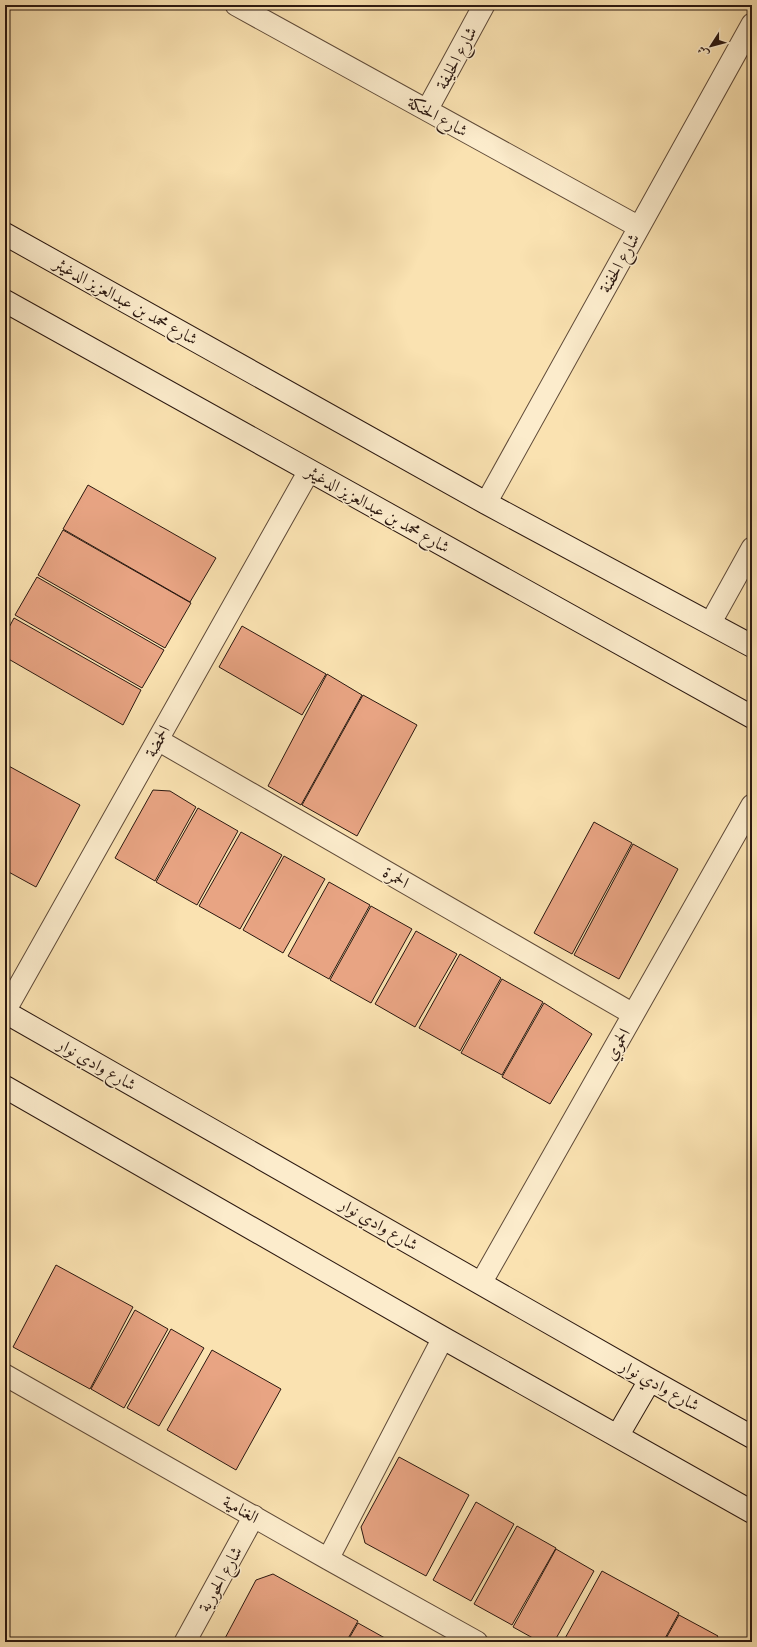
<svg xmlns="http://www.w3.org/2000/svg" width="757" height="1647" font-family="'Sorts Mill Goudy',Amiri,serif">
  <style>
    .building { fill: #e8a483; stroke: #2b1810 }
    .lines { fill: none; stroke-linecap: round; stroke-linejoin: round }
    .street-casing { stroke: #5f4a38; stroke-width: 23 }
    .secondary-casing { stroke: #2b1810; stroke-width: 24 }
    .street { stroke: #fceccc; stroke-width: 21 }
    .secondary { stroke: #fceccc; stroke-width: 22 }
    .labels { text-anchor: middle; stroke-width: 3; stroke-linejoin: round; paint-order: stroke }
    .street-label { font-size: 17px; fill: #2b1810; stroke: #fceccc }
  </style>
  <rect width="100%" height="100%" fill="#fae2b1"/>
  <filter id="stains"><feTurbulence type="fractalNoise" baseFrequency=".005" numOctaves="4"/><feColorMatrix values="0 0 0 0 .2 0 0 0 0 .09 0 0 0 0 .02 0 0 0 .5 -.17"/></filter>
  <radialGradient id="worn" r=".72"><stop offset=".6" stop-color="#630" stop-opacity="0"/><stop offset="1" stop-color="#630" stop-opacity=".3"/></radialGradient>
  <path class="building" d="M 88,485 L 216,558 L 190,602 L 63,529 Z
    M 63,530 L 191,603 L 165,648 L 38,575 Z
    M 37,577 L 164,650 L 142,688 L 15,615 Z
    M 14,618 L 141,690 L 123,725 L 5,657 L 5,635 Z
    M 242,626 L 326,674 L 302,715 L 219,667 Z
    M 327,674 L 362,695 L 301,805 L 268,786 Z
    M 363,695 L 417,725 L 357,836 L 302,805 Z
    M 5,764 L 80,805 L 36,887 L 5,870 Z
    M 153,790 L 170,791 L 196,807 L 155,881 L 115,858 Z
    M 198,808 L 238,831 L 197,905 L 156,882 Z
    M 594,822 L 632,843 L 572,954 L 534,933 Z
    M 241,832 L 282,855 L 240,929 L 199,906 Z
    M 633,844 L 678,869 L 619,979 L 574,955 Z
    M 284,856 L 325,879 L 283,953 L 243,930 Z
    M 329,882 L 370,905 L 329,979 L 288,956 Z
    M 371,906 L 412,929 L 371,1003 L 330,980 Z
    M 416,931 L 457,954 L 415,1027 L 375,1004 Z
    M 460,954 L 501,978 L 460,1051 L 419,1028 Z
    M 502,979 L 543,1002 L 502,1075 L 461,1053 Z
    M 544,1003 L 592,1034 L 550,1104 L 502,1077 Z
    M 56,1265 L 133,1307 L 90,1389 L 13,1347 Z
    M 135,1310 L 168,1329 L 124,1408 L 91,1389 Z
    M 171,1329 L 204,1348 L 159,1426 L 127,1408 Z
    M 212,1350 L 281,1389 L 236,1470 L 167,1430 Z
    M 399,1457 L 469,1495 L 426,1576 L 365,1543 L 361,1527 Z
    M 476,1502 L 514,1524 L 471,1601 L 433,1580 Z
    M 517,1526 L 556,1548 L 512,1625 L 474,1604 Z
    M 556,1549 L 594,1571 L 554,1642 L 540,1642 L 513,1627 Z
    M 602,1571 L 679,1613 L 663,1642 L 563,1642 Z
    M 273,1574 L 358,1621 L 346,1642 L 223,1642 L 256,1580 Z
    M 679,1615 L 718,1636 L 714,1642 L 664,1642 Z
    M 358,1623 L 392,1642 L 347,1642 Z"/>
  <g class="lines">
    <g class="street-casing">
      <path id="street" d="M 236,5 L 639,227
        M 427,110 L 484,5
        M 486,503 L 752,24
        M 711,622 L 752,548
        M 158,740 L 633,1014
        M 5,1011 L 309,471
        M 481,1283 L 752,805
        M 5,1375 L 328,1559 L 477,1642
        M 328,1559 L 443,1338
        M 185,1642 L 254,1516"/>
    </g>
    <g class="secondary-casing">
      <path id="secondary" d="M 5,234 L 486,503 L 752,646
        M 5,301 L 752,717
        M 5,1012 L 650,1380 L 752,1437
        M 5,1087 L 443,1338 L 752,1512
        M 618,1435 L 650,1380"/>
    </g>
    <use href="#street" class="street"/>
    <use href="#secondary" class="secondary"/>
  </g>
  <g class="labels">
    <g class="street-label">
      <text transform="translate(456 58) rotate(-62)" y="6">شارع الحليفة</text>
      <text transform="translate(438 116) rotate(29)" y="6">شارع الحنكة</text>
      <text transform="translate(619 263) rotate(-61)" y="6">شارع الحفنة</text>
      <text transform="translate(126 301) rotate(29)" y="6">شارع محمد بن عبدالعزيز الدغيثر</text>
      <text transform="translate(378 509) rotate(29)" y="6">شارع محمد بن عبدالعزيز الدغيثر</text>
      <text transform="translate(157 741) rotate(-61)" y="6">الحمضة</text>
      <text transform="translate(396 877) rotate(30)" y="6">الحمرة</text>
      <text transform="translate(617 1044) rotate(-60)" y="6">الحموي</text>
      <text transform="translate(97 1064) rotate(30)" y="6">شارع وادي نوار</text>
      <text transform="translate(379 1224) rotate(30)" y="6">شارع وادي نوار</text>
      <text transform="translate(660 1385) rotate(29)" y="6">شارع وادي نوار</text>
      <text transform="translate(241 1509) rotate(30)" y="6">الغنامية</text>
      <text transform="translate(220 1579) rotate(-61)" y="6">شارع الحورية</text>
    </g>
  </g>
  <rect width="757" height="1647" fill="none" stroke="#fae2b1" stroke-width="20"/>
  <rect x="6" y="6" width="745" height="1635" fill="none" stroke="#2b1810" stroke-width="2"/>
  <rect x="10" y="10" width="737" height="1627" fill="none" stroke="#2b1810"/>
  <g transform="translate(711 46) rotate(234)" stroke="#fceccc" stroke-width="3" paint-order="stroke">
  <path d="M0-3L7 15L0 10L-7 15Z" fill="#2b1810"/>
  <text y="-6" font-size="11" font-weight="bold" text-anchor="middle" fill="#2b1810">ش</text>
  </g>
  <rect width="100%" height="100%" filter="url(#stains)"/>
  <rect width="100%" height="100%" fill="url(#worn)"/>
</svg>
